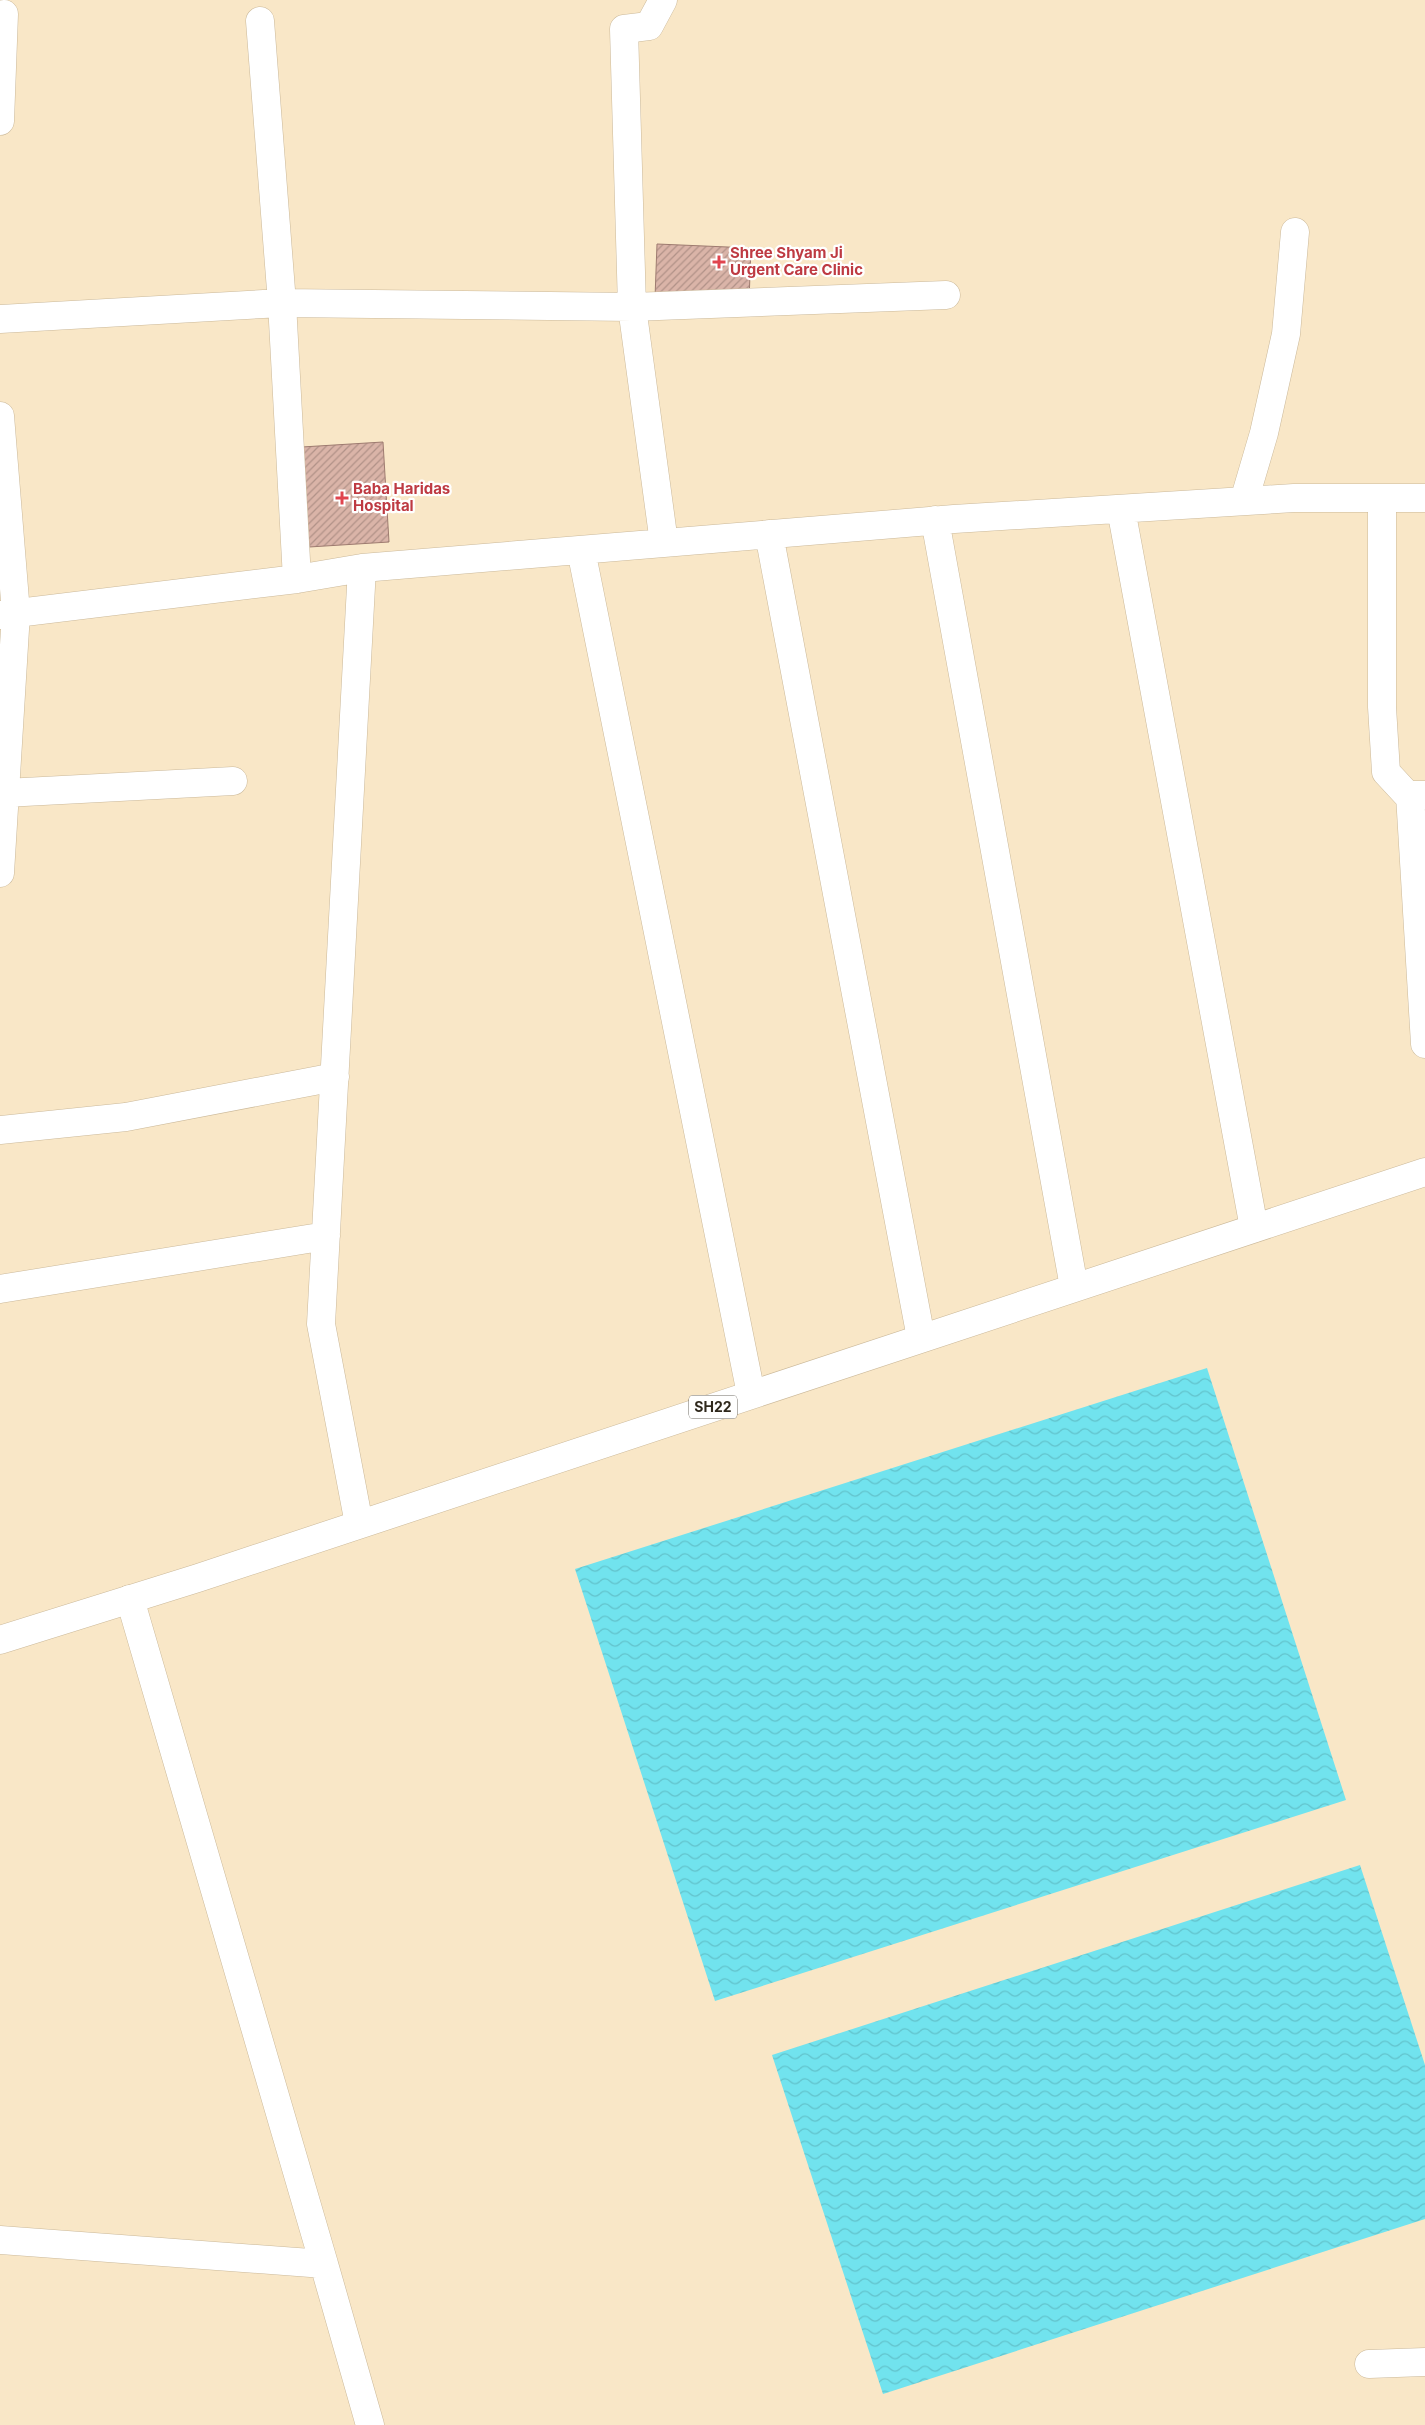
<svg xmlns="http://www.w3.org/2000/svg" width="1425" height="2425" font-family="Inter,sans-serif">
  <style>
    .water { fill: url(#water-waves) }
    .building { fill: url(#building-hatch); stroke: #9e7b70 }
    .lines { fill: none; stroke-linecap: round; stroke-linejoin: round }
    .minor-casing { stroke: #cbb99a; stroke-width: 29 }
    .primary-casing { stroke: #cbb99a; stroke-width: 29 }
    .minor { stroke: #fff; stroke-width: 28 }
    .primary { stroke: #fff; stroke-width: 28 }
    .health-dot { fill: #e0444e; stroke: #fff; stroke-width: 2 }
    .labels { text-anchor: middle; stroke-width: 4.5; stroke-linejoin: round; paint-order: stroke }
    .shield { fill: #fff; stroke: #6d6860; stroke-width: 1 }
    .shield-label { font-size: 14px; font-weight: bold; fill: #2f281c }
    .health-label { font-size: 15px; font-weight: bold; fill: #be3a42; stroke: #fff; text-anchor: start }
  </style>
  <defs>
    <pattern id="water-waves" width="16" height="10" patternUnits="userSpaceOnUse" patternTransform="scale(1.25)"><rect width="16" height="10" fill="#71e3ee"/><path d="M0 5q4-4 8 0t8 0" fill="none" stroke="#62c3cc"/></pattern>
    <pattern id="building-hatch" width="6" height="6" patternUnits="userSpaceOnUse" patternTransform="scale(1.25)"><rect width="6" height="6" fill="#dab4a8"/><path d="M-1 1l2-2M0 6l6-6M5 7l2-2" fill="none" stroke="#b19288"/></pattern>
  </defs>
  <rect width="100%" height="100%" fill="#f9e7c7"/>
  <path class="water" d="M 1207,1368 L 1346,1800 L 715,2001 L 575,1569 Z
    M 1360,1865 L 1425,2065 L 1425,2219 L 883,2394 L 772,2055 Z"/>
  <path class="building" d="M 657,244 L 751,248 L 749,301 L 655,298 Z
    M 383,442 L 389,542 L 309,547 L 302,447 Z"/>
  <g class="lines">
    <g class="minor-casing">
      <path id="minor" d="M 663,0 L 649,26 L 624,29 L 632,307 L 664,543
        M 260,21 L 282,303 L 297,579
        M 0,121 L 4,14
        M 0,319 L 282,303 L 632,307 L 946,295
        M 0,416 L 16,613 L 0,873
        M 1382,498 L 1382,707 L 1386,772 L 1411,799
        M 1244,501 L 1264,433 L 1286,334 L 1295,232
        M 1121,509 L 1254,1228
        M 935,520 L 1074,1287
        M 769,534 L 921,1338
        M 581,550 L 751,1394
        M 0,615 L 297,579 L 362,568 L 954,519 L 1294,498 L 1425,498
        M 5,793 L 233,781
        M 1425,795 L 1410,795 L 1425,1044
        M 0,1130 L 126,1117 L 335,1077
        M 0,1289 L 326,1236
        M 359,1524 L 321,1324 L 362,568
        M 0,2240 L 324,2264 L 130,1599
        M 324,2264 L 370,2425
        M 1369,2364 L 1425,2362"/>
    </g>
    <g class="primary-casing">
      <path id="primary" d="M 0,1640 L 198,1578 L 1425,1172"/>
    </g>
    <use href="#minor" class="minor"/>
    <use href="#primary" class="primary"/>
  </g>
  <g class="health-dot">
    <path d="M716.5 254.5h5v5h5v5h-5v5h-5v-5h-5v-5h5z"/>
    <path d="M339.5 490.5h5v5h5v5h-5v5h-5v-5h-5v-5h5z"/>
  </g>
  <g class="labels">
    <rect class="shield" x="689" y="1395.5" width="48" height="23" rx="4"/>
    <g class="shield-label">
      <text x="713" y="1412">SH22</text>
    </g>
    <g class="health-label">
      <text x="730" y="258">Shree Shyam Ji<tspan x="730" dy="17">Urgent Care Clinic</tspan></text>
      <text x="353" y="494">Baba Haridas<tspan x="353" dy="17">Hospital</tspan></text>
    </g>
  </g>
</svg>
